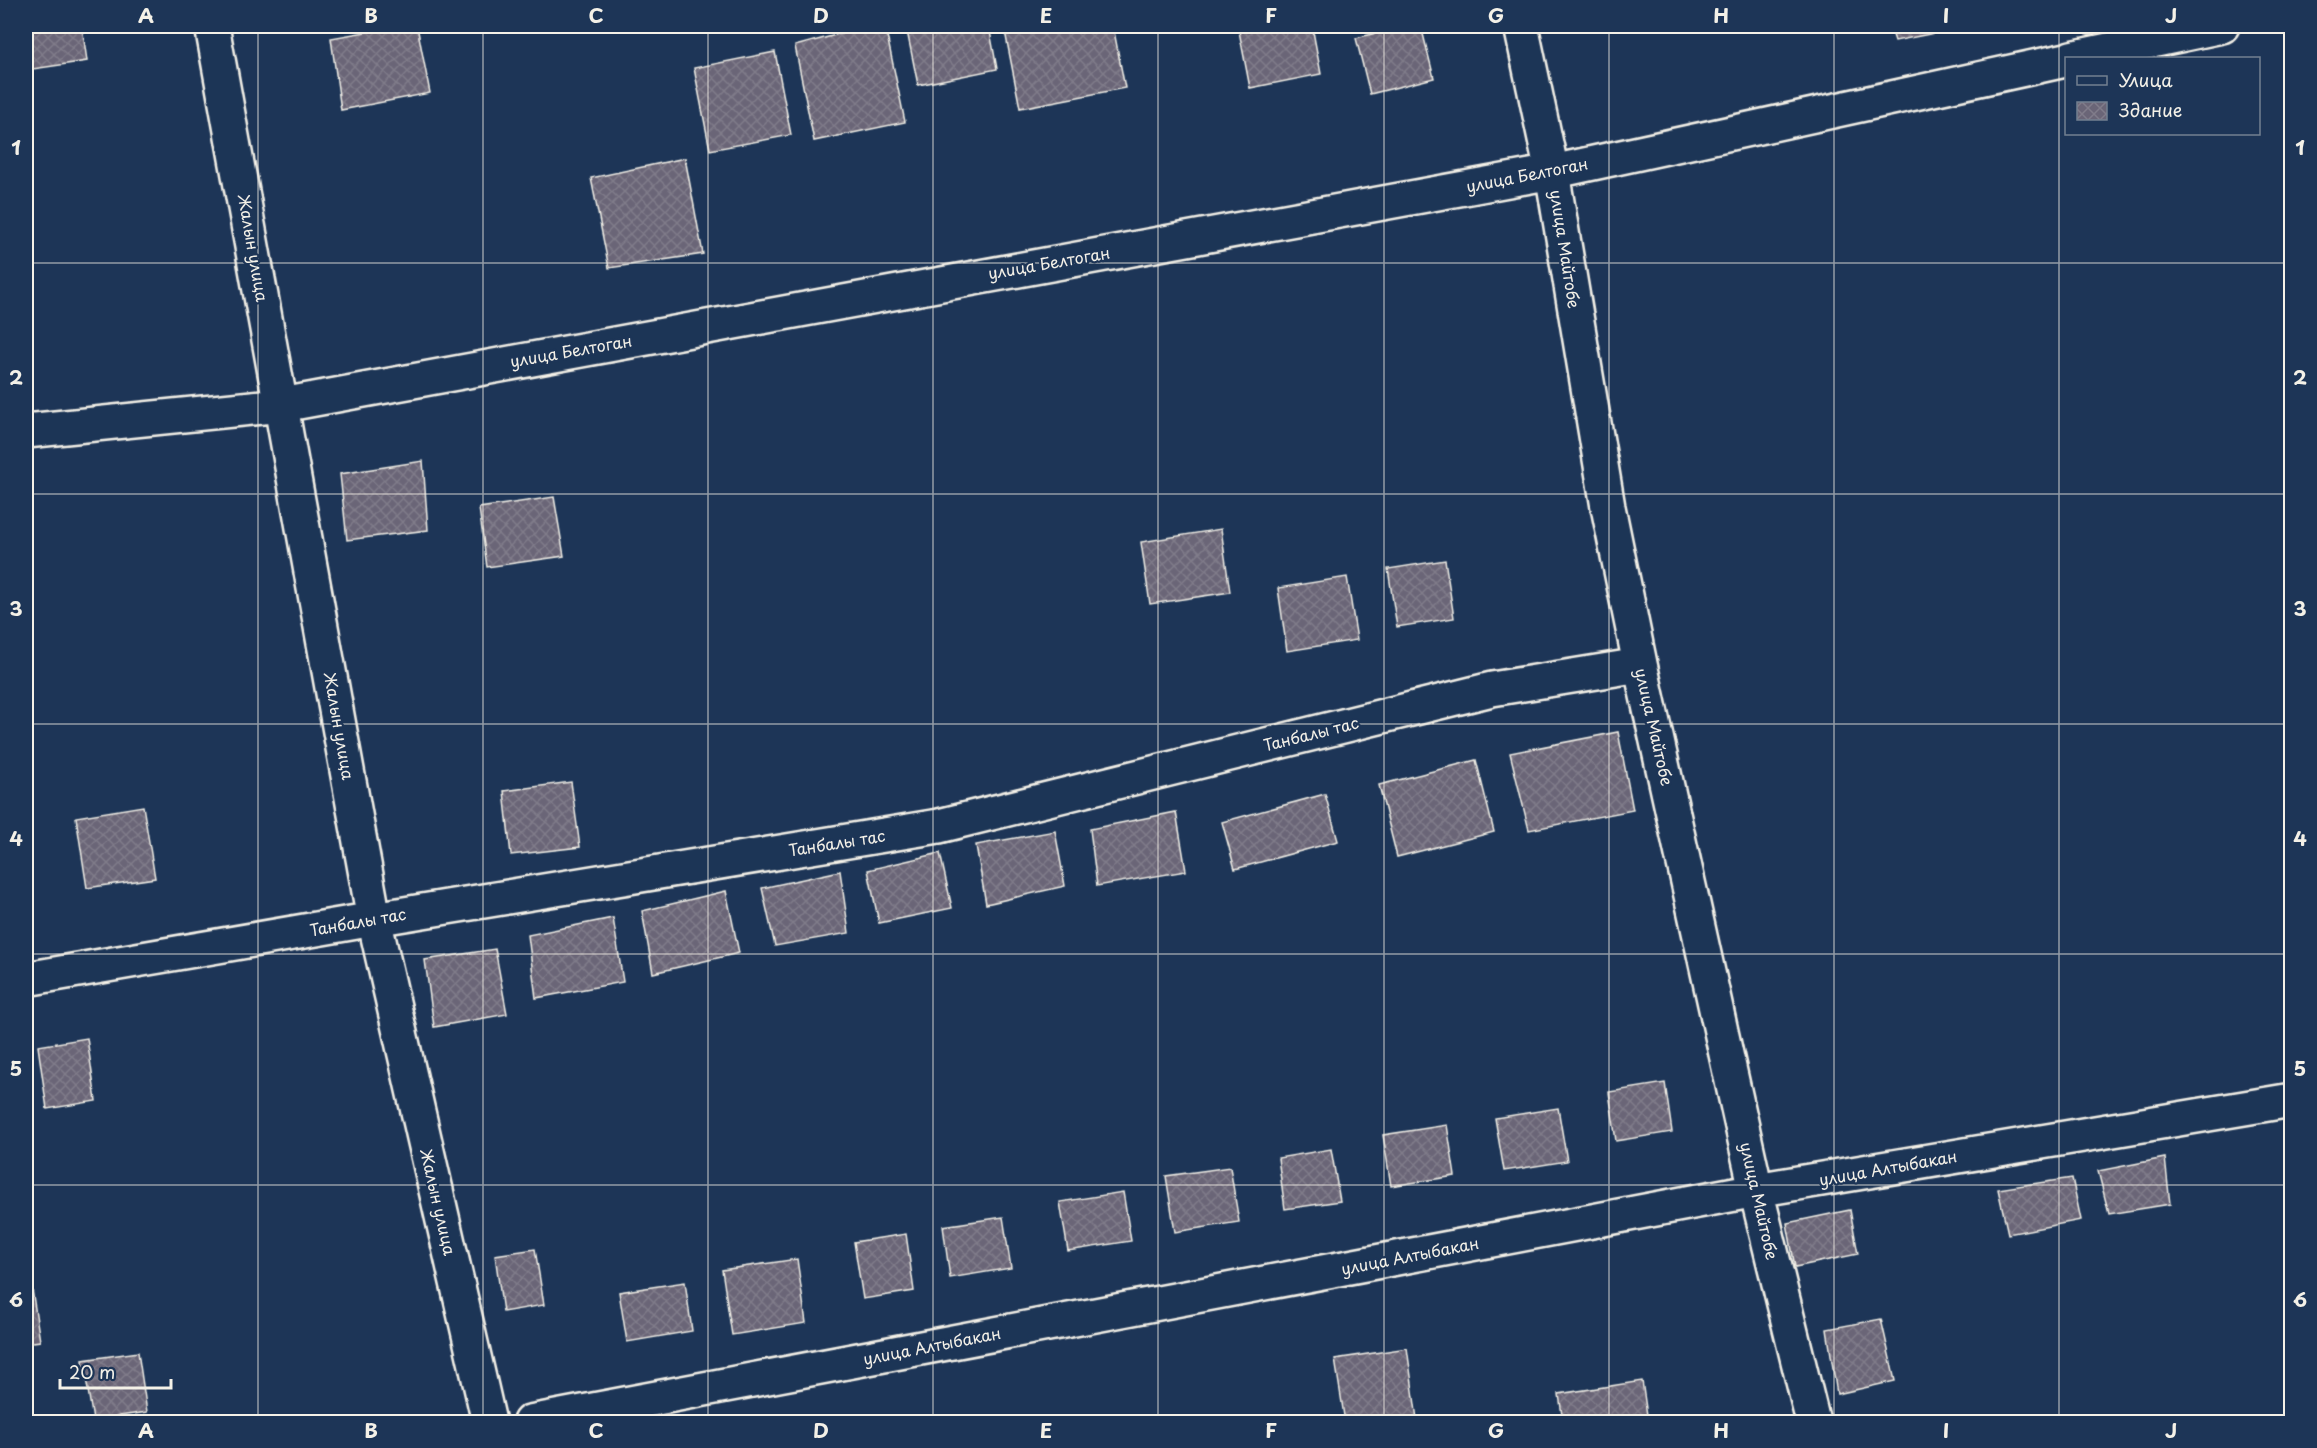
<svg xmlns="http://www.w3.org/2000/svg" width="2317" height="1448" font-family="'Playpen Sans',sans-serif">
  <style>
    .building { fill: url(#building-cross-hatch); stroke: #f4f1e8; stroke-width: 1.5 }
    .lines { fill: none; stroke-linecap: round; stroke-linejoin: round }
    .minor-casing { stroke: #f4f1e8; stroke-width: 38 }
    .tertiary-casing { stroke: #f4f1e8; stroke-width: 38 }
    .minor { stroke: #1d3557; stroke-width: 33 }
    .tertiary { stroke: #1d3557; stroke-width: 33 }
    .grid { fill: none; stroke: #f4f1e8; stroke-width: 1.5; stroke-opacity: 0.55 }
    .labels { text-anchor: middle; stroke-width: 4.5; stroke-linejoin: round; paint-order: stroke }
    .street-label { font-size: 16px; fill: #f4f1e8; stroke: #1d3557 }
    .neatline { fill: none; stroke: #f4f1e8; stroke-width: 2 }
    .grid-label { font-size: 20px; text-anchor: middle; font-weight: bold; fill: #f4f1e8 }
  </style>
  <defs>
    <pattern id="building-cross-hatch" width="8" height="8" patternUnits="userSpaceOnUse" patternTransform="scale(1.5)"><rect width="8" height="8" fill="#6a6577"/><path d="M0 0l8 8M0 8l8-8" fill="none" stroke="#807c8a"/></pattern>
  </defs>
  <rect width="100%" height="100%" fill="#1d3557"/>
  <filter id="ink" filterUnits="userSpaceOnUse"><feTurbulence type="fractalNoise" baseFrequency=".0167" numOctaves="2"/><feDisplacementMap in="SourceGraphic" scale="12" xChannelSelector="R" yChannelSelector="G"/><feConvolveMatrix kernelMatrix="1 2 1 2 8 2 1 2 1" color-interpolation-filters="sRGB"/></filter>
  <g filter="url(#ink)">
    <path class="building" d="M 26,26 L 82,26 L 87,61 L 26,70 Z
      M 399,26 L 417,26 L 430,93 L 341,110 L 331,38 Z
      M 869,26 L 885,26 L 905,122 L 814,141 L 795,46 Z
      M 906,26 L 989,26 L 997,69 L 918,85 Z
      M 1004,26 L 1113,26 L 1125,88 L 1020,108 Z
      M 1238,26 L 1312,26 L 1321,74 L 1250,88 Z
      M 1404,26 L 1421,26 L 1434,78 L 1370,94 L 1356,38 Z
      M 1890,26 L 1970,26 L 1895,41 Z
      M 775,52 L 791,135 L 710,150 L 694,68 Z
      M 685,158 L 703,254 L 609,268 L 591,178 Z
      M 423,461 L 428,530 L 347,540 L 340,474 Z
      M 554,497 L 564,556 L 487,567 L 479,508 Z
      M 1221,529 L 1230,592 L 1150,604 L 1141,542 Z
      M 1445,560 L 1454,618 L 1397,627 L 1388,569 Z
      M 1347,577 L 1357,640 L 1287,651 L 1278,588 Z
      M 1618,732 L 1633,810 L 1529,830 L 1510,753 Z
      M 1476,760 L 1494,832 L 1397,857 L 1379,785 Z
      M 571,782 L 580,847 L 511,855 L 504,791 Z
      M 1325,794 L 1338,841 L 1235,869 L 1222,822 Z
      M 143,806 L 155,878 L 87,888 L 76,817 Z
      M 1176,812 L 1186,871 L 1097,886 L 1090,829 Z
      M 1055,831 L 1065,886 L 986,904 L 976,845 Z
      M 940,853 L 952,908 L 879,923 L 868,870 Z
      M 840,871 L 849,933 L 775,946 L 762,888 Z
      M 726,891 L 739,953 L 653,973 L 642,911 Z
      M 613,918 L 623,982 L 536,998 L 528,935 Z
      M 495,949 L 507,1014 L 434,1027 L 425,960 Z
      M 87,1038 L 96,1101 L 47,1109 L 38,1046 Z
      M 1665,1083 L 1672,1132 L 1616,1141 L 1609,1092 Z
      M 1558,1108 L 1567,1161 L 1504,1171 L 1495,1118 Z
      M 1447,1125 L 1455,1176 L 1391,1186 L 1383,1135 Z
      M 1331,1149 L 1340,1201 L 1285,1209 L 1278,1158 Z
      M 2165,1158 L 2170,1204 L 2109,1214 L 2098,1171 Z
      M 1230,1167 L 1239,1222 L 1175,1232 L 1166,1176 Z
      M 2072,1178 L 2081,1220 L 2008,1234 L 1998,1189 Z
      M 1123,1192 L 1131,1241 L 1068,1251 L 1060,1202 Z
      M 1850,1210 L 1858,1254 L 1795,1267 L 1787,1223 Z
      M 1003,1217 L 1011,1268 L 950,1278 L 943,1226 Z
      M 906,1234 L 914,1291 L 863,1299 L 854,1242 Z
      M 535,1249 L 544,1305 L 503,1312 L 495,1255 Z
      M 797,1259 L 806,1323 L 732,1335 L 722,1270 Z
      M 30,1276 L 40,1341 L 26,1343 L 26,1277 Z
      M 685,1282 L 692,1331 L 627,1342 L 619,1292 Z
      M 1881,1319 L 1895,1381 L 1837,1394 L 1827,1329 Z
      M 1407,1348 L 1417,1419 L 1397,1422 L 1345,1422 L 1335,1359 Z
      M 138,1352 L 147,1412 L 93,1420 L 83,1360 Z
      M 1642,1381 L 1648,1422 L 1563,1422 L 1559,1394 Z"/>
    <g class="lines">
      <g class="minor-casing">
        <path id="minor" d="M 1521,26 L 1552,172 L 1608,507 L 1640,664 L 1756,1190 L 1813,1422
          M 2071,58 L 2222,26
          M 26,431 L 282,405 L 1552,172 L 2066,60
          M 26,979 L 374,919 L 939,826 L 1492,689 L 1640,665
          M 530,1422 L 1756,1190 L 2292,1100"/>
      </g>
      <g class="tertiary-casing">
        <path id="tertiary" d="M 212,26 L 374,919 L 489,1422"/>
      </g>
      <use href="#minor" class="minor"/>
      <use href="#tertiary" class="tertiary"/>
    </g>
  </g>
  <path class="grid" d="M 258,26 L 258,1422M 483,26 L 483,1422M 708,26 L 708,1422M 933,26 L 933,1422M 1158,26 L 1158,1422M 1384,26 L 1384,1422M 1609,26 L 1609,1422M 1834,26 L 1834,1422M 2059,26 L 2059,1422M 26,263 L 2292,263M 26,494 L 2292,494M 26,724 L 2292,724M 26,954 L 2292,954M 26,1185 L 2292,1185"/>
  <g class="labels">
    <g class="street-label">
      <text transform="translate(1527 175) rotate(-11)" y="6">улица Белтоган</text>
      <text transform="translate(253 248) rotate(80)" y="6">Жалын улица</text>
      <text transform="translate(1565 249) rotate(81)" y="6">улица Майтобе</text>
      <text transform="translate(1049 263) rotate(-10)" y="6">улица Белтоган</text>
      <text transform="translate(571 351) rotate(-10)" y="6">улица Белтоган</text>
      <text transform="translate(339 726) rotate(80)" y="6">Жалын улица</text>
      <text transform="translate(1654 727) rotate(77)" y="6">улица Майтобе</text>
      <text transform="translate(1311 734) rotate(-14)" y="6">Танбалы тас</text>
      <text transform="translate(837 843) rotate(-9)" y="6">Танбалы тас</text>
      <text transform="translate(358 922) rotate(-10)" y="6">Танбалы тас</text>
      <text transform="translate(1888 1168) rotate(-10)" y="6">улица Алтыбакан</text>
      <text transform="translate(1759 1201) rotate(77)" y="6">улица Майтобе</text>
      <text transform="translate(438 1202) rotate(77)" y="6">Жалын улица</text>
      <text transform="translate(1410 1256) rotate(-11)" y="6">улица Алтыбакан</text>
      <text transform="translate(932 1346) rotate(-11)" y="6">улица Алтыбакан</text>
    </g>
  </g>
  <rect width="2317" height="1448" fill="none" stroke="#1d3557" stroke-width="66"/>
  <rect x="2065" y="57" width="195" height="78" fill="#1d3557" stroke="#738091" stroke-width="1.5"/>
  <rect x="2077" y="76" width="30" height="9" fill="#1d3557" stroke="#738091" stroke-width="1.5"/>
  <text x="2119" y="87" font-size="18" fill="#f4f1e8">Улица</text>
  <rect x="2077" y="102" width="30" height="18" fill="url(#building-cross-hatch)" stroke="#738091" stroke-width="1.5"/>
  <text x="2119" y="117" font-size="18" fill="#f4f1e8">Здание</text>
  <path d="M60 1379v9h111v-9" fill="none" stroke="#f4f1e8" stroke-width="3"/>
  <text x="69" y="1379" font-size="18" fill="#f4f1e8" stroke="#1d3557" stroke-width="4.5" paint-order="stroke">20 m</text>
  <rect x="33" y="33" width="2251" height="1382" class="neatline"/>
  <g class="grid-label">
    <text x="146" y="23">A</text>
    <text x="371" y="23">B</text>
    <text x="596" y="23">C</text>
    <text x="821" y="23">D</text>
    <text x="1046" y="23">E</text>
    <text x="1271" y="23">F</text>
    <text x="1496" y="23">G</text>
    <text x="1721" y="23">H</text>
    <text x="1946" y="23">I</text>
    <text x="2171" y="23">J</text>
    <text x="16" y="155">1</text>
    <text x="2300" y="155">1</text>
    <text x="16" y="385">2</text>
    <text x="2300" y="385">2</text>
    <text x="16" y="616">3</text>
    <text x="2300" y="616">3</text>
    <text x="16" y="846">4</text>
    <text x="2300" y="846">4</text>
    <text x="16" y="1076">5</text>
    <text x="2300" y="1076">5</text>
    <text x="16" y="1307">6</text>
    <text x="2300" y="1307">6</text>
    <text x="146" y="1438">A</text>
    <text x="371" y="1438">B</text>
    <text x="596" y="1438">C</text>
    <text x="821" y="1438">D</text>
    <text x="1046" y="1438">E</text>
    <text x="1271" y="1438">F</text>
    <text x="1496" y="1438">G</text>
    <text x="1721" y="1438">H</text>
    <text x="1946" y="1438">I</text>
    <text x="2171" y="1438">J</text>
  </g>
</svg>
